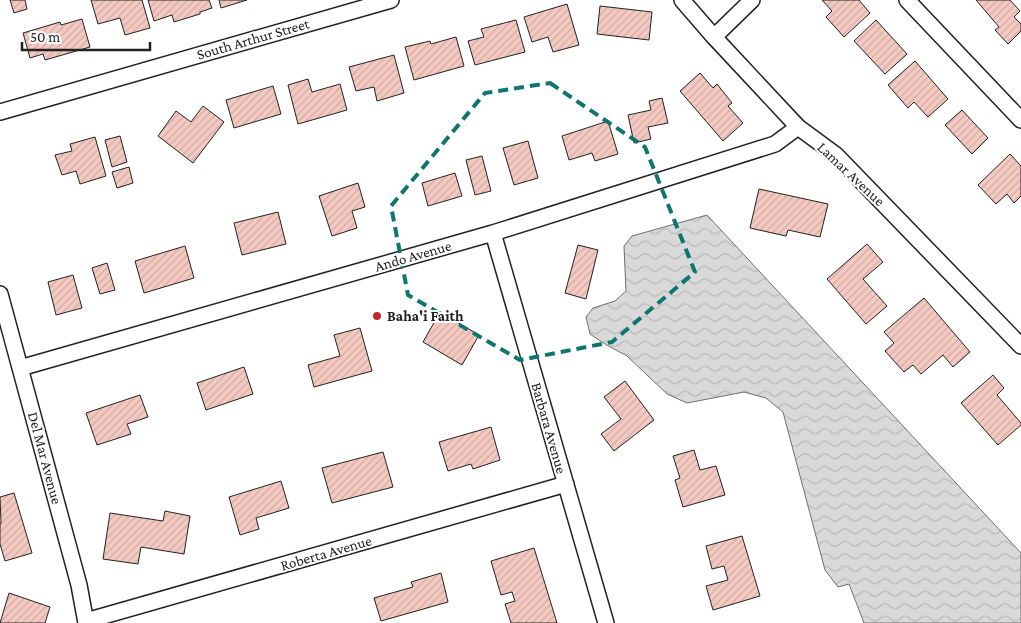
<svg xmlns="http://www.w3.org/2000/svg" width="1021" height="623" font-family="'Crimson Pro',serif">
  <style>
    .water { fill: url(#water-waves); stroke: #6f6f6f }
    .building { fill: url(#building-hatch); stroke: #222 }
    .lines { fill: none; stroke-linecap: round; stroke-linejoin: round }
    .street-casing { stroke: #222; stroke-width: 18 }
    .street { stroke: #fff; stroke-width: 15 }
    .marked { fill: none; stroke: #0f766e; stroke-width: 4; stroke-dasharray: 10 6; stroke-linejoin: round }
    .poi-dot { fill: #c62828; stroke: #fff; stroke-width: 2 }
    .labels { text-anchor: middle; stroke-width: 4; stroke-linejoin: round; paint-order: stroke }
    .street-label { font-size: 15px; fill: #222; stroke: #fff }
    .poi-label { font-size: 15px; font-weight: bold; fill: #222; stroke: #fff; text-anchor: start }
  </style>
  <defs>
    <pattern id="water-waves" width="16" height="10" patternUnits="userSpaceOnUse" patternTransform="scale(1.25)"><rect width="16" height="10" fill="#d9d9d9"/><path d="M0 5q4-4 8 0t8 0" fill="none" stroke="#bababa"/></pattern>
    <pattern id="building-hatch" width="6" height="6" patternUnits="userSpaceOnUse" patternTransform="scale(1.25)"><rect width="6" height="6" fill="#f3c9c0"/><path d="M-1 1l2-2M0 6l6-6M5 7l2-2" fill="none" stroke="#d0aca5"/></pattern>
  </defs>
  <rect width="100%" height="100%" fill="#fff"/>
  <path class="water" d="M 707,215 L 1021,553 L 1021,623 L 864,623 L 849,584 L 838,587 L 825,570 L 783,412 L 766,398 L 744,392 L 687,403 L 667,394 L 627,356 L 605,344 L 590,334 L 586,317 L 593,308 L 615,301 L 626,291 L 624,246 L 632,236 Z"/>
  <path class="building" d="M 10,0 L 25,0 L 27,9 L 14,13 Z
    M 91,0 L 142,0 L 150,28 L 125,35 L 120,18 L 98,24 Z
    M 148,0 L 209,0 L 212,8 L 200,12 L 200,14 L 174,22 L 172,15 L 154,21 Z
    M 219,0 L 247,0 L 221,8 Z
    M 822,0 L 859,0 L 870,13 L 844,37 L 826,17 L 832,11 Z
    M 976,0 L 1010,0 L 1020,11 L 1014,17 L 1021,24 L 1021,31 L 1008,44 L 995,30 L 999,27 Z
    M 567,4 L 579,45 L 553,52 L 548,37 L 532,42 L 524,17 Z
    M 600,6 L 652,12 L 649,40 L 597,34 Z
    M 82,19 L 90,47 L 45,60 L 43,54 L 30,58 L 23,33 L 60,22 L 61,25 Z
    M 516,20 L 525,52 L 475,65 L 468,41 L 484,37 L 481,29 Z
    M 876,20 L 907,54 L 885,74 L 854,41 Z
    M 456,37 L 464,66 L 414,80 L 405,47 L 430,41 L 431,44 Z
    M 394,55 L 404,93 L 377,101 L 374,87 L 356,91 L 349,67 Z
    M 915,61 L 948,99 L 928,117 L 914,102 L 908,108 L 888,85 Z
    M 700,73 L 713,88 L 717,84 L 732,103 L 728,106 L 743,123 L 723,141 L 680,91 Z
    M 308,79 L 312,92 L 340,84 L 347,110 L 298,124 L 288,85 Z
    M 273,86 L 281,114 L 234,128 L 226,100 Z
    M 662,98 L 668,123 L 648,127 L 651,139 L 634,143 L 628,115 L 651,110 L 649,101 Z
    M 203,106 L 224,122 L 193,163 L 158,136 L 176,111 L 191,122 Z
    M 962,110 L 988,138 L 972,154 L 945,125 Z
    M 608,121 L 618,154 L 595,161 L 592,153 L 569,160 L 562,136 Z
    M 120,136 L 127,162 L 112,167 L 105,140 Z
    M 95,137 L 106,176 L 80,184 L 76,171 L 62,175 L 55,155 L 72,151 L 70,144 Z
    M 528,141 L 538,178 L 514,185 L 503,148 Z
    M 1010,154 L 1021,166 L 1021,196 L 1014,203 L 1007,194 L 996,204 L 978,185 Z
    M 482,156 L 491,191 L 475,195 L 466,160 Z
    M 129,167 L 133,183 L 117,188 L 112,172 Z
    M 455,173 L 462,196 L 428,206 L 422,183 Z
    M 358,183 L 365,207 L 352,211 L 357,228 L 332,236 L 319,196 Z
    M 759,189 L 828,204 L 820,237 L 788,230 L 786,236 L 750,228 Z
    M 278,212 L 286,244 L 242,255 L 234,223 Z
    M 867,244 L 883,262 L 863,279 L 887,306 L 866,324 L 827,279 Z
    M 578,245 L 598,250 L 586,299 L 565,293 Z
    M 185,246 L 194,278 L 144,293 L 135,261 Z
    M 107,263 L 115,290 L 100,294 L 92,268 Z
    M 73,275 L 82,308 L 56,315 L 48,282 Z
    M 924,298 L 970,352 L 953,367 L 943,355 L 921,374 L 913,365 L 904,372 L 885,351 L 894,343 L 884,332 Z
    M 440,312 L 479,335 L 462,365 L 423,342 Z
    M 360,328 L 372,371 L 314,387 L 308,365 L 340,356 L 334,335 Z
    M 244,367 L 253,394 L 206,410 L 197,383 Z
    M 993,375 L 1004,388 L 997,395 L 1021,423 L 1021,425 L 998,445 L 961,403 Z
    M 625,381 L 654,420 L 614,451 L 601,434 L 621,419 L 604,397 Z
    M 140,395 L 148,417 L 127,424 L 131,434 L 97,445 L 86,413 Z
    M 491,427 L 500,460 L 473,469 L 471,464 L 448,471 L 439,442 Z
    M 694,450 L 700,470 L 716,466 L 725,495 L 683,507 L 675,480 L 680,478 L 673,456 Z
    M 383,452 L 393,487 L 332,503 L 322,468 Z
    M 281,481 L 289,508 L 256,518 L 259,529 L 240,535 L 229,497 Z
    M 14,493 L 32,553 L 5,561 L 0,544 L 0,523 L 1,523 L 0,497 Z
    M 165,511 L 190,516 L 184,554 L 141,547 L 138,564 L 103,559 L 110,513 L 163,521 Z
    M 742,536 L 760,596 L 713,610 L 706,586 L 728,580 L 724,566 L 712,569 L 706,546 Z
    M 534,548 L 557,623 L 511,623 L 505,604 L 515,601 L 512,592 L 501,595 L 491,561 Z
    M 441,573 L 448,602 L 381,621 L 374,598 L 413,587 L 411,582 Z
    M 9,593 L 50,607 L 45,623 L 0,623 Z"/>
  <g class="lines">
    <g class="street-casing">
      <path id="street" d="M 682,0 L 714,37 L 798,127 L 836,155 L 1021,346
        M 907,0 L 1021,120
        M 714,37 L 752,0
        M 0,112 L 391,0
        M 493,233 L 606,623
        M 0,294 L 79,585 L 86,623
        M 20,368 L 493,233 L 775,144 L 798,127
        M 86,621 L 566,484"/>
    </g>
    <use href="#street" class="street"/>
  </g>
  <path class="marked" d="M 550,83 L 645,147 L 695,272 L 612,342 L 520,360 L 408,295 L 391,206 L 485,93 Z"/>
  <circle class="poi-dot" cx="377" cy="316" r="5"/>
  <g class="labels">
    <g class="street-label">
      <text transform="translate(253 39) rotate(-16)" y="5">South Arthur Street</text>
      <text transform="translate(851 174) rotate(43)" y="5">Lamar Avenue</text>
      <text transform="translate(413 256) rotate(-16)" y="5">Ando Avenue</text>
      <text transform="translate(549 428) rotate(74)" y="5">Barbara Avenue</text>
      <text transform="translate(45 458) rotate(75)" y="5">Del Mar Avenue</text>
      <text transform="translate(326 553) rotate(-16)" y="5">Roberta Avenue</text>
    </g>
    <g class="poi-label">
      <text x="387" y="321">Baha'i Faith</text>
    </g>
  </g>
  <path d="M22 42v8h128v-8" fill="none" stroke="#222222" stroke-width="2.5"/>
  <text x="30" y="42" font-size="15" fill="#222222" stroke="#ffffff" stroke-width="4" paint-order="stroke">50 m</text>
</svg>
